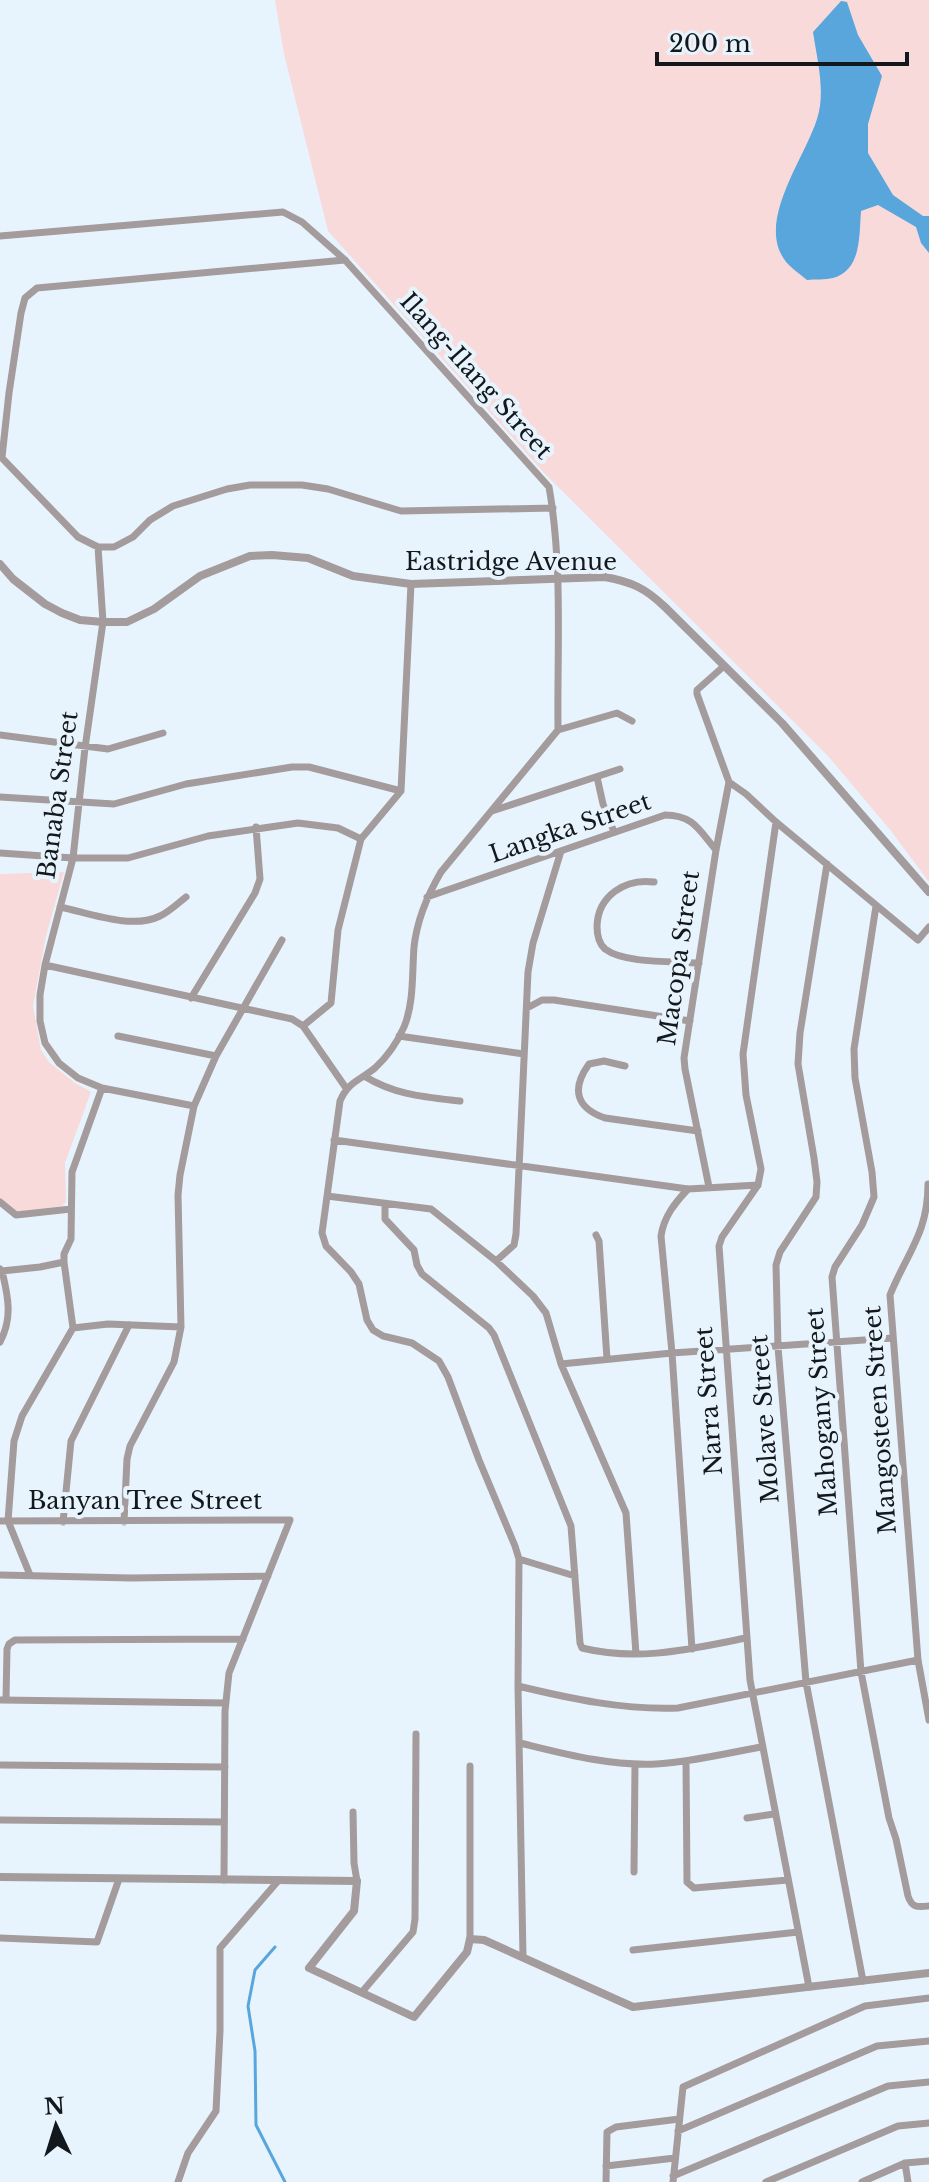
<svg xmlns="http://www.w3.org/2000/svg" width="929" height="2182" font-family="'Libre Baskerville',serif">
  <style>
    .green { fill: #f9dadb }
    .water { fill: #58a6db }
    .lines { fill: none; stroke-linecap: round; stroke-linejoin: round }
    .stream { stroke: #58a6db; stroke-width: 3 }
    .minor { stroke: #a49b9c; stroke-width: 7 }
    .tertiary { stroke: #a49b9c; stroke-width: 8 }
    .labels { text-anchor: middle; stroke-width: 8; stroke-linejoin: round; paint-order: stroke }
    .street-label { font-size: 24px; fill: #13181c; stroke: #e8f4fd }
  </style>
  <rect width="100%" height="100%" fill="#e8f4fd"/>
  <path class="green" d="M 275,0 L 929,0 L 929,882 L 891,831 L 828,756 L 546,475 L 328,231 L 284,54 Z
    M 64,872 L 46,936 L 33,1006 L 41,1050 L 49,1062 L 75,1083 L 91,1092 L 65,1163 L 66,1202 L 62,1206 L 17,1212 L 0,1198 L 0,874 Z"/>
  <path class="water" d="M 841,1 L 847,2 L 858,35 L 882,76 L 868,124 L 868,153 L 893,195 L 923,216 L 929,216 L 929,253 L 921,243 L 916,227 L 878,205 L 861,211 C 859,235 862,270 833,278 C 825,280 815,279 807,280 C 800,274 789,267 784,259 C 757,220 805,158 817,119 C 826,92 817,59 813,32 Z"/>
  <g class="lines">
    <path class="stream" d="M 275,1947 L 255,1970 L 248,2006 L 255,2051 L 256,2125 L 285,2182"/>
    <path class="minor" d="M 0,236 L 283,212 L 302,222 L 345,260 L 549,487 C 563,566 557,650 558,730 L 441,872 C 427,896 417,919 414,947 C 412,974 414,1003 404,1027 C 397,1043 388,1056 375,1068 C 359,1081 348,1082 340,1101 L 322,1233 L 326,1246 L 351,1272 L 359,1284 L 367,1320 L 373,1330 L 383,1336 L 412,1343 L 439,1361 L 448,1377 L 479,1460 L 515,1546 L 519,1559 L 518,1686 L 523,1957
      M 0,456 L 78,537 L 98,547 L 114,547 L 133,537 L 150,520 L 173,506 L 227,489 L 250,485 L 302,485 L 328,489 L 401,511 L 553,508
      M 2,457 L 9,393 L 21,313 L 25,298 L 37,288 L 345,260
      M 98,547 L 103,622 L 85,748 L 73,858 L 45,965 L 40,995 L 40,1021 L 45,1043 L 59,1063 L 78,1078 L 102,1088 L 194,1106
      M 724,666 L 697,690 L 697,694 L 729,782
      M 558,730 L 617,713 L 632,721
      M 0,735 L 108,749 L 163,733
      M 597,777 L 603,804 L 614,832
      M 729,782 L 746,794 L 776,822 L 918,940
      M 0,797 L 114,804 L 186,784 L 292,767 L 309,767 L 401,791
      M 492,811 L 620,769
      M 776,822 L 743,1054 L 746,1095 L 761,1169 L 758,1185 L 722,1237 L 719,1246 L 750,1680 L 809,1987
      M 0,853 L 73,858 L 128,858 L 208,836 L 298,823 L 338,828 L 361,839
      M 827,864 L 800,1033 L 798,1064 L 814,1158 L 817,1182 L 816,1197 L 780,1252 L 776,1265 L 778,1347 L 806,1682 L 863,1981
      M 654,882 C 625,878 598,896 597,926 C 597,934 598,943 605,949 C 625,964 674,961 699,963
      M 427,897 L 665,815 C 693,815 699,830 716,850
      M 876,906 L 854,1049 L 855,1078 L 872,1172 L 874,1197 L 862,1225 L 835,1267 L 832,1277 L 861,1672 L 889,1818 L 896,1839 L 908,1896 C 912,1908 917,1907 929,1906
      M 60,907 C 89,913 132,930 160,916 C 169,912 177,904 186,897
      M 918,940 L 929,927
      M 45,965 L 292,1019 L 303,1026 L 346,1088
      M 191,998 L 255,893 L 260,879 L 256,827
      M 527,1008 L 542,1000 L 554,1000 L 690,1021
      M 303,1026 L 331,1003 L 338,930 L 361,839 L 401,791 L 411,584
      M 118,1036 L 216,1056
      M 399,1036 L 524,1054
      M 625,1066 L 604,1061 L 589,1064 C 571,1089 576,1108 605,1118 L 698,1131
      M 364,1076 C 395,1095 424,1097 460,1101
      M 334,1140 L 688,1189 L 758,1185
      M 928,1184 C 928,1233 907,1253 890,1295 L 918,1660 L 929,1720
      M 709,1187 L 685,1069 L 684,1058 L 716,850 L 729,782
      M 688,1189 C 675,1203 664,1216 661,1236 L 672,1353 L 692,1649
      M 327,1196 L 431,1209 L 496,1261 L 533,1296 L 546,1313 L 561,1364 L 626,1513 L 636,1654
      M 0,1202 L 16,1215 L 71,1209
      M 385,1204 L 385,1219 L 414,1250 L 417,1265 L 422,1274 L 489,1328 L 494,1335 L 571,1526 L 580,1643 L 582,1648 C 639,1662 690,1649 746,1638
      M 596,1235 L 599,1241 L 607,1359
      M 496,1261 L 514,1245 L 516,1234 L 528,972 L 533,943 L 561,851
      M 0,1269 L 2,1271 L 40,1267 L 64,1262
      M 73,1328 L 108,1324 L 181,1327
      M 0,1342 C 13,1318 8,1296 2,1271
      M 561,1364 L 672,1353 L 893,1338
      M 0,1521 L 290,1520 L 229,1673 L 225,1711 L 224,1880
      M 63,1522 L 71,1441 L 129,1325
      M 124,1522 L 127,1459 L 130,1446 L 174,1362 L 181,1327 L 178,1195 L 180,1175 L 194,1106 L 216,1056 L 282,940
      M 519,1559 L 575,1576
      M 0,1575 L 131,1578 L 268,1576
      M 30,1575 L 8,1521 L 14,1441 L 22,1416 L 73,1328 L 64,1262 L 64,1254 L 71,1239 L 72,1172 L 102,1088
      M 518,1686 C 572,1699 623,1710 678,1708 L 918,1660
      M 0,1700 L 226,1703
      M 6,1700 L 7,1649 L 9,1644 L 15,1640 L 243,1639
      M 520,1743 C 565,1754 609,1766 656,1764 C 691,1762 727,1753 761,1747
      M 686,1761 L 687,1882 L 694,1888 L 788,1880
      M 0,1765 L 225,1767
      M 353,1812 L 354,1863 L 357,1881
      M 747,1818 L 774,1814
      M 0,1820 L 224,1822
      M 634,1872 L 635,1764
      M 0,1938 L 97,1942 L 119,1879
      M 470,1939 L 470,1766
      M 633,1950 L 798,1932
      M 362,1992 L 413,1932 L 415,1919 L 416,1734
      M 678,2131 L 877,2046 L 929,2041
      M 905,2163 L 908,2182
      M 606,2166 L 675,2158
      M 673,2176 L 888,2086 L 929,2082
      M 178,2182 L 188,2153 L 216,2111 L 220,2031 L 220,1948 L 278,1881
      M 606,2182 L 607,2132 L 616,2127 L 679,2119
      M 673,2182 L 683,2087 L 865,2006 L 929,1998
      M 766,2182 L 898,2126 L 929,2123
      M 862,2182 L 905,2163 L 929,2161"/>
    <path class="tertiary" d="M 0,564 L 13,579 L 45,604 L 62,613 L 80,620 L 103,622 L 127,622 L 154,609 L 200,576 L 250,556 L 272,555 L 308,558 L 353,576 L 411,584 L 605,577 C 632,582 645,588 665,607 L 782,723 L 929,892
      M 0,1877 L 357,1881 L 354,1911 L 309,1968 L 414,2017 L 467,1952 L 470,1939 L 484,1940 L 633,2007 L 929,1973"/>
  </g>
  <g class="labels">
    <g class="street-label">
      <text transform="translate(476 376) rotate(48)" y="8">Ilang-Ilang Street</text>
      <text x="511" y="570">Eastridge Avenue</text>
      <text transform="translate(58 795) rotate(-82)" y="8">Banaba Street</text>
      <text transform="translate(570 828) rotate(-19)" y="8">Langka Street</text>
      <text transform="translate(679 958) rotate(-82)" y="8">Macopa Street</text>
      <text transform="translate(709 1401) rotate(-94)" y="8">Narra Street</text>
      <text transform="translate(822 1412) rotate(-94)" y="8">Mahogany Street</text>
      <text transform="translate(765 1419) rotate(-94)" y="8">Molave Street</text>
      <text transform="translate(880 1420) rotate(-94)" y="8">Mangosteen Street</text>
      <text x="145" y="1509">Banyan Tree Street</text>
    </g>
  </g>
  <g transform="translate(56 2126) rotate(356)" stroke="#e8f4fd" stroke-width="6" paint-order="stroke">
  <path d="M0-6L14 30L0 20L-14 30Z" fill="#13181c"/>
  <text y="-12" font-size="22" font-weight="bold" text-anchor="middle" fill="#13181c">N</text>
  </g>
  <path d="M657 52v12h250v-12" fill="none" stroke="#13181c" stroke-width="4"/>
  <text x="669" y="52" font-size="24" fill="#13181c" stroke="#e8f4fd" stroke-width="6" paint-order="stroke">200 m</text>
</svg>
